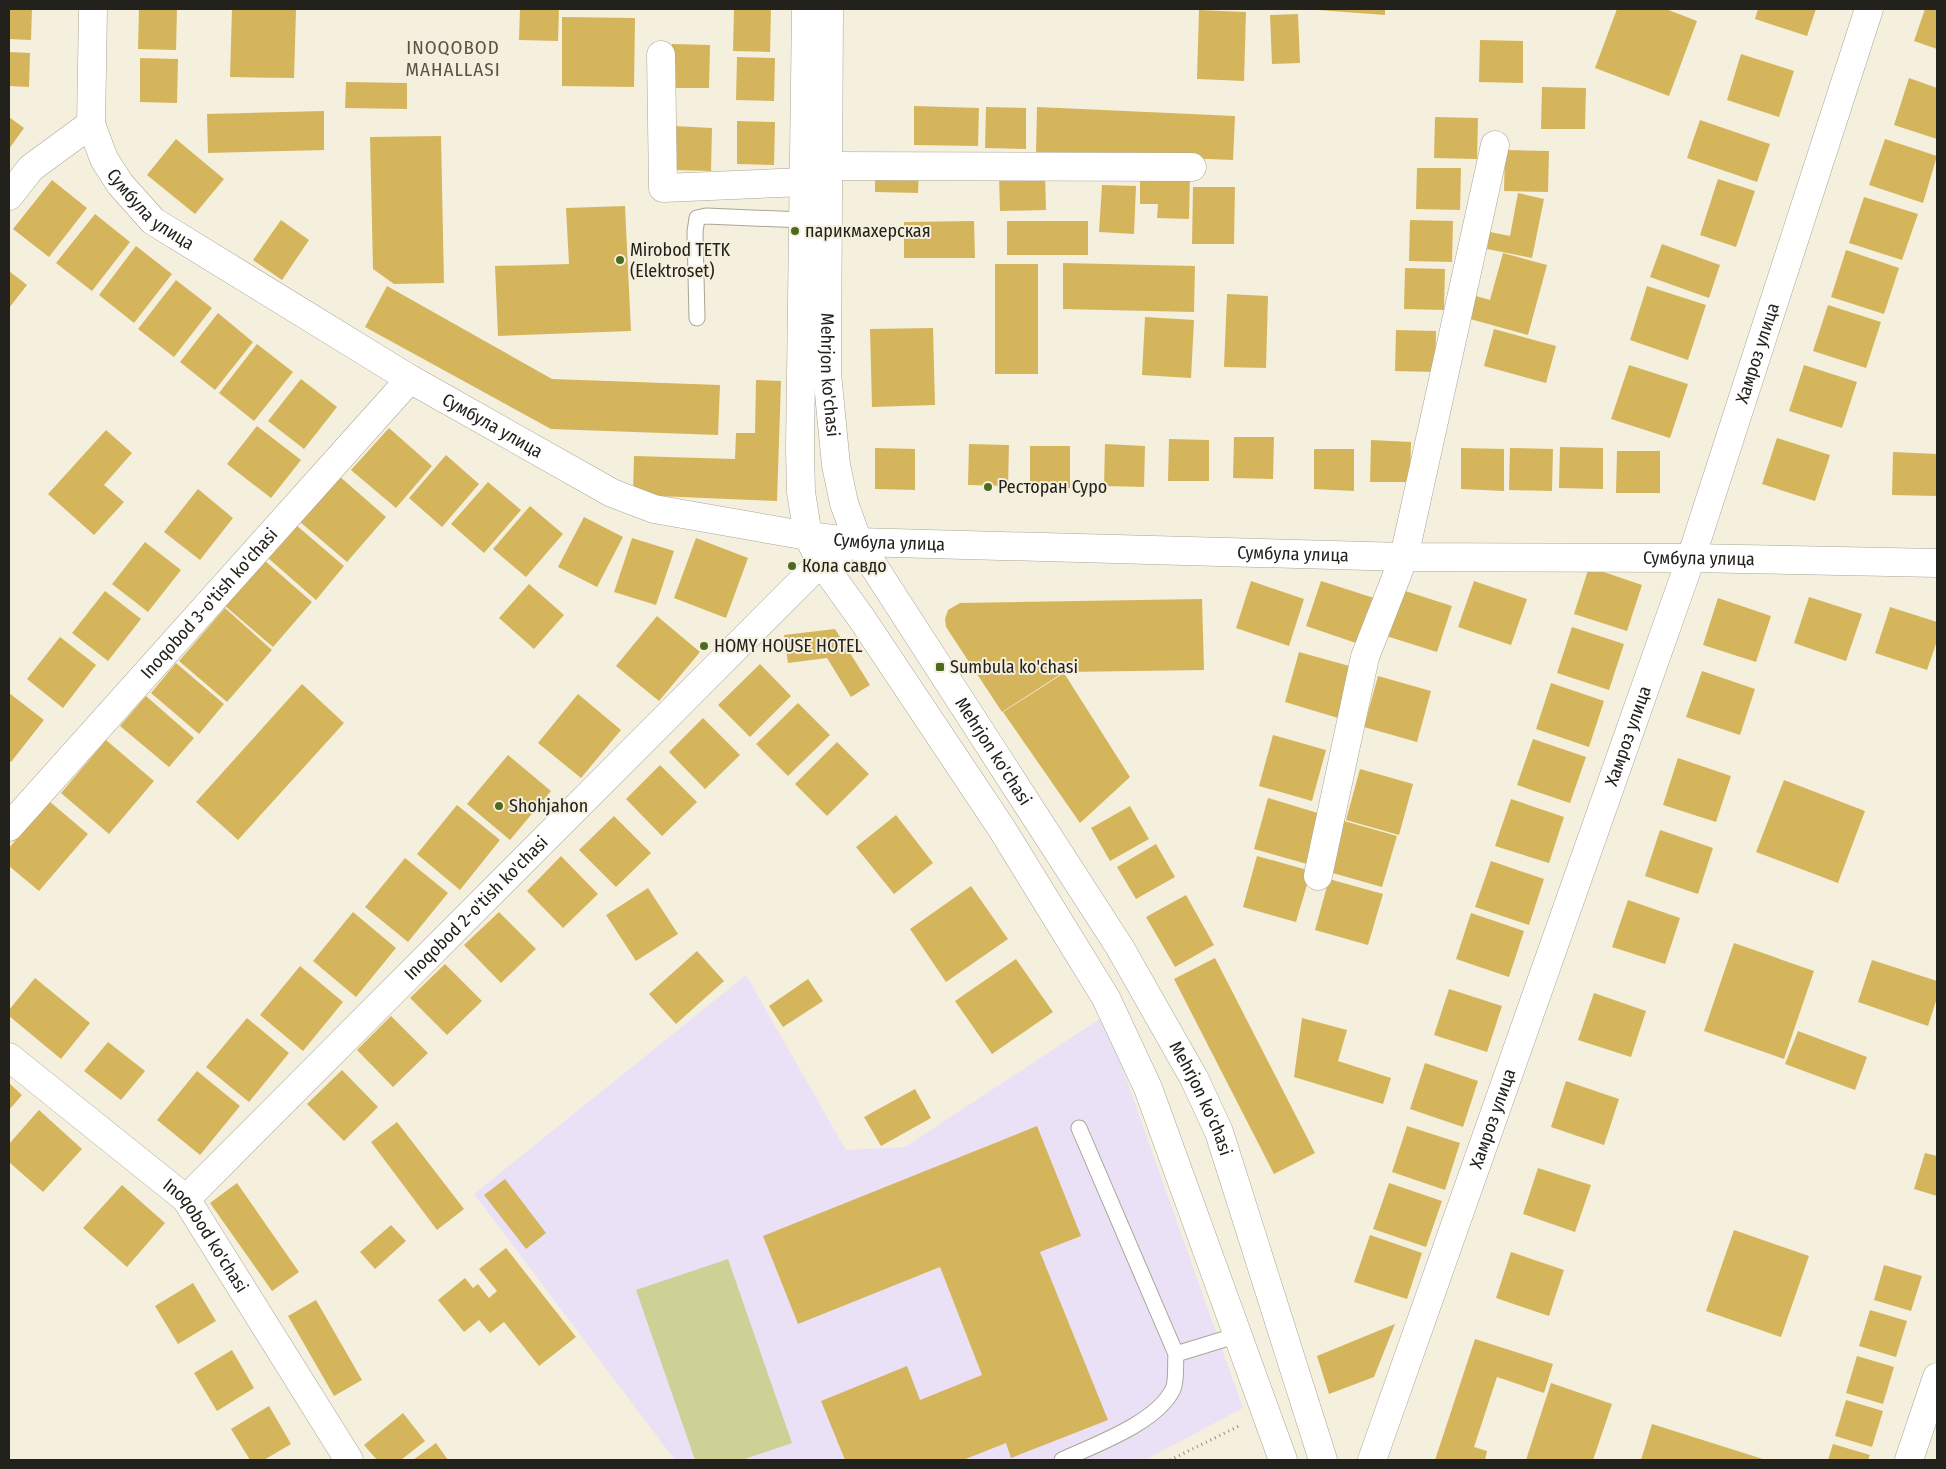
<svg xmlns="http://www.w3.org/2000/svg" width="1946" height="1469" font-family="'Fira Sans Condensed',sans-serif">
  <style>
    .education { fill: #ebe1f6 }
    .green { fill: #cdd196 }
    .building { fill: #d5b55c }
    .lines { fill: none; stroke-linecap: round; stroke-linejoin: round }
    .service-casing { stroke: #aba596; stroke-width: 17 }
    .minor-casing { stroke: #aba596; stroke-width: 29 }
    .tertiary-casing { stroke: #aba596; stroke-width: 29 }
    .secondary-casing { stroke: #aba596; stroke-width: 29 }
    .path { stroke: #918d81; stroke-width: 3; stroke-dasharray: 1 4; stroke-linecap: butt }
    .service { stroke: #fff; stroke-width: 15 }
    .minor { stroke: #fff; stroke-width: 28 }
    .tertiary { stroke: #fff; stroke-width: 28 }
    .secondary { stroke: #fff; stroke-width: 28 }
    .poi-dot { fill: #4d6b1f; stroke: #f5efde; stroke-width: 2 }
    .labels { text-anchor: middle; stroke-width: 4; stroke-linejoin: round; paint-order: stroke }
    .street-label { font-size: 18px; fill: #23211b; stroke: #f5efde }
    .poi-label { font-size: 18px; fill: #23211b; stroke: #f5efde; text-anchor: start }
    .neighbourhood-label { font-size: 19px; letter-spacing: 1px; fill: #595345; stroke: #f5efde }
  </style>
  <rect width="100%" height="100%" fill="#f5efde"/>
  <path class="education" d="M 746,975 L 846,1150 L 905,1147 L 1104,1016 L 1243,1408 L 1145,1460 L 675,1460 L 474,1194 Z"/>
  <path class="green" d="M 728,1259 L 792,1443 L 742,1460 L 695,1460 L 636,1290 Z"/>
  <path class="building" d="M 9,9 L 32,9 L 31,40 L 9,39 Z
    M 139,9 L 177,9 L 176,50 L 138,49 Z
    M 232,9 L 296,10 L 294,78 L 230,77 Z
    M 520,9 L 559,9 L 558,41 L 519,40 Z
    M 734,9 L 771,9 L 770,52 L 733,51 Z
    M 1304,9 L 1385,9 L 1385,15 Z
    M 1617,9 L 1666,9 L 1697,21 L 1669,96 L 1595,68 Z
    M 1758,9 L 1816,9 L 1807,36 L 1755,19 Z
    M 1925,9 L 1937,9 L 1937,49 L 1914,41 Z
    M 1199,10 L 1246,12 L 1244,81 L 1197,79 Z
    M 1298,14 L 1300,63 L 1272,64 L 1270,15 Z
    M 562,17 L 635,18 L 634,87 L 562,86 Z
    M 1480,40 L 1523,41 L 1523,83 L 1479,82 Z
    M 672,44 L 710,45 L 709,88 L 671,88 Z
    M 9,52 L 30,53 L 29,87 L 9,86 Z
    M 1741,54 L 1794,71 L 1779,117 L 1727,100 Z
    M 737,57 L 775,58 L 774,101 L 736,100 Z
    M 140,58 L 178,59 L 177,103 L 140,102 Z
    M 1909,78 L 1937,88 L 1937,139 L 1894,125 Z
    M 346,82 L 407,83 L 407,109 L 345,108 Z
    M 1542,87 L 1586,88 L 1585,129 L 1541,129 Z
    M 914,106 L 979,108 L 978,146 L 914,145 Z
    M 986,107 L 1026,108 L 1026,149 L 985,148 Z
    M 1037,107 L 1235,116 L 1233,160 L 1036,152 Z
    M 324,111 L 324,150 L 208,153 L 207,114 Z
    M 9,117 L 24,128 L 9,149 Z
    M 1435,117 L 1478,118 L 1477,159 L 1434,158 Z
    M 1700,120 L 1770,144 L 1757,182 L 1687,158 Z
    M 737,121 L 775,122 L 774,165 L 737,164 Z
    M 674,126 L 712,128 L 711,171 L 673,170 Z
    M 441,136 L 444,283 L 394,284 L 373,269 L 370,137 Z
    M 176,139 L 224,179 L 195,214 L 147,175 Z
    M 1885,139 L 1937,156 L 1923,203 L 1869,185 Z
    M 1505,150 L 1549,151 L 1548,192 L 1504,191 Z
    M 875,168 L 919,168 L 918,193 L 875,192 Z
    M 1417,168 L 1461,168 L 1460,210 L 1416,209 Z
    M 1140,171 L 1190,172 L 1189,219 L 1157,218 L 1158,204 L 1140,204 Z
    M 1045,174 L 1046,210 L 1000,211 L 999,175 Z
    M 1718,179 L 1755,191 L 1736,247 L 1700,235 Z
    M 52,180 L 87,208 L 49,257 L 13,229 Z
    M 1102,185 L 1136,186 L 1134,234 L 1099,232 Z
    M 1193,187 L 1235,187 L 1234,244 L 1192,244 Z
    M 1518,193 L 1544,199 L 1532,258 L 1487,249 L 1490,232 L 1510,236 Z
    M 1864,197 L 1918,214 L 1902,260 L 1849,243 Z
    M 625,206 L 631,331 L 498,336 L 495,266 L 569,264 L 566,208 Z
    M 95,214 L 130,242 L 92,291 L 56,263 Z
    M 281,220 L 309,240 L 282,280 L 253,260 Z
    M 1410,220 L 1453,221 L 1452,262 L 1409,261 Z
    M 974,221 L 975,258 L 904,258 L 904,222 Z
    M 1007,221 L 1088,221 L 1088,255 L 1007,255 Z
    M 1662,244 L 1720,265 L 1709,298 L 1650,277 Z
    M 136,246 L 172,274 L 134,323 L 99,295 Z
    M 1846,250 L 1899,268 L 1884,314 L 1831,297 Z
    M 1503,253 L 1547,265 L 1528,335 L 1463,317 L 1469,294 L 1490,300 Z
    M 1063,263 L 1195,266 L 1194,312 L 1063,309 Z
    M 995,264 L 1038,264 L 1038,374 L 995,374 Z
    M 1405,268 L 1445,269 L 1444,310 L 1404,309 Z
    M 9,271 L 27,285 L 9,308 Z
    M 176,280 L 212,308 L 174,357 L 138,329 Z
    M 387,286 L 552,379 L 720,385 L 718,435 L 551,429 L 365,327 Z
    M 1647,286 L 1706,305 L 1688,360 L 1630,340 Z
    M 1227,294 L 1268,296 L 1266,368 L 1224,367 Z
    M 1828,305 L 1881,322 L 1866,368 L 1813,351 Z
    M 218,313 L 253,342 L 215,390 L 180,362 Z
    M 1145,317 L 1194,320 L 1191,378 L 1142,375 Z
    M 933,328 L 935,405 L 872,407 L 870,329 Z
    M 1494,329 L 1556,346 L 1546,383 L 1484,366 Z
    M 1396,330 L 1436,331 L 1435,372 L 1395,371 Z
    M 257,344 L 293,372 L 254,421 L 219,393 Z
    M 1629,365 L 1688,384 L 1670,438 L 1611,419 Z
    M 1804,365 L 1857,382 L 1842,428 L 1789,411 Z
    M 301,379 L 337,407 L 304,449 L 268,421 Z
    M 756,380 L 781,381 L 777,501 L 633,495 L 634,456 L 735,459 L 736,433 L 755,433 Z
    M 257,426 L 301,460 L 271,498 L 227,464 Z
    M 389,428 L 432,466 L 396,508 L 351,470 Z
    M 106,430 L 132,453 L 104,485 L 124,502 L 94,535 L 48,494 Z
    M 1234,437 L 1274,437 L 1273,479 L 1233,478 Z
    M 1777,438 L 1830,455 L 1815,501 L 1762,484 Z
    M 1169,439 L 1209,440 L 1209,481 L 1168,481 Z
    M 1371,440 L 1411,442 L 1410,482 L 1370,482 Z
    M 969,444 L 1009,445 L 1008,486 L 968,485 Z
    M 1105,444 L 1145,446 L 1144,487 L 1104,486 Z
    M 1030,446 L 1070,446 L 1070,488 L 1030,487 Z
    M 1560,447 L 1603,448 L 1603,489 L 1559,488 Z
    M 875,448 L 915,449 L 915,490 L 875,489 Z
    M 1461,448 L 1504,449 L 1504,491 L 1461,489 Z
    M 1510,448 L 1553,449 L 1552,491 L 1509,490 Z
    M 1314,449 L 1354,449 L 1354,491 L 1314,489 Z
    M 1617,451 L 1660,451 L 1660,493 L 1616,493 Z
    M 1893,452 L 1937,454 L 1937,496 L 1892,495 Z
    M 446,455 L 479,484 L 442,527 L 409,498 Z
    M 338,475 L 386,517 L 347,562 L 299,521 Z
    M 488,482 L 521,510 L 484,553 L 451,524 Z
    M 198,489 L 233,518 L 200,560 L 164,532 Z
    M 530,506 L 563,534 L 526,577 L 493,549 Z
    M 584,517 L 623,537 L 597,587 L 558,567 Z
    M 296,525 L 344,566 L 316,600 L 268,558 Z
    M 632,538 L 674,551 L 656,605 L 614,592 Z
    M 696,538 L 748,558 L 726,618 L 674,598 Z
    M 145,542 L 181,570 L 148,612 L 112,584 Z
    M 264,560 L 312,602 L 273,647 L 224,605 Z
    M 1589,567 L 1642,585 L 1627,631 L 1574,614 Z
    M 1251,581 L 1304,599 L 1289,646 L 1236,628 Z
    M 1321,581 L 1374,598 L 1359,644 L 1306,626 Z
    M 1474,581 L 1527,599 L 1511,645 L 1458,627 Z
    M 529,584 L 564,615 L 534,649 L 499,618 Z
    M 1399,589 L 1452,606 L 1437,652 L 1383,635 Z
    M 105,591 L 141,619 L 108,661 L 72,633 Z
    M 1809,597 L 1862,614 L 1846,661 L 1794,643 Z
    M 1718,598 L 1771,616 L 1756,662 L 1703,645 Z
    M 1202,599 L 1204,670 L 1064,672 L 1002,712 L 946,627 L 945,619 L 948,610 L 960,603 Z
    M 1890,607 L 1937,622 L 1937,641 L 1927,670 L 1875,653 Z
    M 225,608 L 272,650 L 227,702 L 179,661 Z
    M 657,616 L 700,652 L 659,701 L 616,666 Z
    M 1572,627 L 1624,644 L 1609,690 L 1557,673 Z
    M 835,629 L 870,685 L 851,697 L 827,658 L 788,663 L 784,635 Z
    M 60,637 L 96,665 L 63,708 L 27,679 Z
    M 1299,652 L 1353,667 L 1338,718 L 1285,702 Z
    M 176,663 L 224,704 L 199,734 L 151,693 Z
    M 760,664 L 791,696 L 750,737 L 718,705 Z
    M 1702,671 L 1755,689 L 1740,735 L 1686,717 Z
    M 1064,673 L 1130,777 L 1080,823 L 1003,712 Z
    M 1378,676 L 1431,691 L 1417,742 L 1364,727 Z
    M 1551,683 L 1604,701 L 1589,747 L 1536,729 Z
    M 302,684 L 344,723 L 238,840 L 196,802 Z
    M 9,693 L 44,720 L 11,762 L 9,761 Z
    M 578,694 L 621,730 L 581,778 L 538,743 Z
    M 146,696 L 194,738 L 169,767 L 120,726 Z
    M 798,703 L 830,735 L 788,776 L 756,744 Z
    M 703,718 L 740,755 L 705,789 L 669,752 Z
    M 1273,735 L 1326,750 L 1312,801 L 1259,786 Z
    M 1533,739 L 1586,757 L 1570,803 L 1517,785 Z
    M 106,740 L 154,781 L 109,834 L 61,793 Z
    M 837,742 L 869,774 L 827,816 L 795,784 Z
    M 508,755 L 551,791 L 510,840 L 467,804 Z
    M 1678,758 L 1731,776 L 1716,822 L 1663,805 Z
    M 660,765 L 697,802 L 662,836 L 626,799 Z
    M 1360,769 L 1413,784 L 1399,835 L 1346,820 Z
    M 1784,780 L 1865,811 L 1838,883 L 1756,852 Z
    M 1268,798 L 1321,814 L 1307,864 L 1254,849 Z
    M 1511,799 L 1564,817 L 1549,863 L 1495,846 Z
    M 49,801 L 88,834 L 39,891 L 9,866 L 9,848 Z
    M 457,805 L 500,840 L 460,890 L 417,854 Z
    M 1130,806 L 1149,839 L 1110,861 L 1091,828 Z
    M 896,815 L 933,863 L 894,894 L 856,847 Z
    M 614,816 L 651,853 L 616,887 L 579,850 Z
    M 1344,821 L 1397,836 L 1382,887 L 1329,872 Z
    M 1660,830 L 1713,848 L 1698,894 L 1645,876 Z
    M 1156,844 L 1175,877 L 1136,899 L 1117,867 Z
    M 561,856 L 598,894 L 563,928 L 527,891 Z
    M 1257,856 L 1311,871 L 1296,922 L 1243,907 Z
    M 405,858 L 448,893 L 408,942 L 365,907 Z
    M 1491,861 L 1544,879 L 1529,925 L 1475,907 Z
    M 1329,879 L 1383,894 L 1368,945 L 1315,930 Z
    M 971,886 L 1008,939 L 946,982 L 910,929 Z
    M 648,888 L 678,934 L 636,961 L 606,915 Z
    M 1186,895 L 1214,945 L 1175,967 L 1146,917 Z
    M 1628,900 L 1680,918 L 1665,964 L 1612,947 Z
    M 353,912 L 396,948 L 356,997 L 313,961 Z
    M 499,912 L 536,949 L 501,983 L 464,945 Z
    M 1471,913 L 1524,931 L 1509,977 L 1456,959 Z
    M 1734,943 L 1814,971 L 1784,1059 L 1704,1031 Z
    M 697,951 L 724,981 L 676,1024 L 649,994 Z
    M 1215,958 L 1315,1153 L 1274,1174 L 1174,979 Z
    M 1016,959 L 1053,1012 L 992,1054 L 955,1001 Z
    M 1872,960 L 1937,981 L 1937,998 L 1928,1026 L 1858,1002 Z
    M 445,964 L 482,1001 L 447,1035 L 410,998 Z
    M 300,966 L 343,1002 L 303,1051 L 260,1015 Z
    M 35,978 L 90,1023 L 61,1059 L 9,1016 L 9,1010 Z
    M 808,979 L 823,1001 L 783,1027 L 769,1006 Z
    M 1449,989 L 1502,1006 L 1487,1052 L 1434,1035 Z
    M 1594,993 L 1646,1011 L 1631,1057 L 1578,1040 Z
    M 391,1016 L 428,1053 L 393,1087 L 357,1050 Z
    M 247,1018 L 289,1053 L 249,1102 L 206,1067 Z
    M 1302,1018 L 1347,1030 L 1338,1061 L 1391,1078 L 1383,1104 L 1294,1077 Z
    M 1798,1031 L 1867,1057 L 1855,1090 L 1785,1064 Z
    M 108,1042 L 145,1071 L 121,1100 L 84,1071 Z
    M 1425,1063 L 1478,1081 L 1463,1127 L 1410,1109 Z
    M 342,1070 L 378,1107 L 344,1141 L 307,1104 Z
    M 197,1071 L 240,1106 L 200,1155 L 157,1120 Z
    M 1566,1081 L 1619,1099 L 1604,1145 L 1551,1127 Z
    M 9,1083 L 22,1095 L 9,1110 Z
    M 915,1089 L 931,1118 L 881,1146 L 864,1117 Z
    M 39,1110 L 82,1149 L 43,1192 L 9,1162 L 9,1144 Z
    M 397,1122 L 464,1209 L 437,1230 L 371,1142 Z
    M 1037,1126 L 1081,1236 L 1040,1252 L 1108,1420 L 1011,1458 L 1006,1443 L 963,1460 L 845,1460 L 821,1401 L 907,1366 L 920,1400 L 982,1375 L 940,1267 L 798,1324 L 763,1236 Z
    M 1407,1126 L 1460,1143 L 1445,1190 L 1392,1172 Z
    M 1925,1153 L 1937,1156 L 1937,1196 L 1914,1189 Z
    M 1538,1168 L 1591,1185 L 1575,1232 L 1523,1214 Z
    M 505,1179 L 546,1233 L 526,1249 L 484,1195 Z
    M 237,1183 L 299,1272 L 272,1291 L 210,1203 Z
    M 1389,1183 L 1442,1201 L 1426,1247 L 1373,1229 Z
    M 122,1185 L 165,1223 L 127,1267 L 83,1228 Z
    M 391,1225 L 406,1241 L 375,1269 L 360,1252 Z
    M 1734,1230 L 1809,1256 L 1781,1337 L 1706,1311 Z
    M 1370,1235 L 1422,1253 L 1407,1299 L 1354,1282 Z
    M 506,1248 L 576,1337 L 539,1366 L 504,1322 L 490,1333 L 479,1320 L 464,1332 L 438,1300 L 465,1278 L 473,1288 L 478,1284 L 489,1298 L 497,1291 L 479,1269 Z
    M 1511,1252 L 1564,1270 L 1549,1316 L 1496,1298 Z
    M 1884,1265 L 1922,1276 L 1911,1311 L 1874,1300 Z
    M 193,1283 L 216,1321 L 178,1344 L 155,1306 Z
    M 316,1300 L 362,1380 L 334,1396 L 288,1316 Z
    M 1870,1310 L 1907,1321 L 1896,1357 L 1859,1346 Z
    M 1395,1324 L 1374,1377 L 1329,1394 L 1317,1356 Z
    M 1475,1339 L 1553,1364 L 1544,1393 L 1497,1377 L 1474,1447 L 1487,1451 L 1485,1460 L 1435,1460 Z
    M 232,1350 L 254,1388 L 217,1411 L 194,1373 Z
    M 1857,1356 L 1894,1367 L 1883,1404 L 1846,1393 Z
    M 1551,1383 L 1612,1404 L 1593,1460 L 1526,1460 Z
    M 1846,1400 L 1883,1411 L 1872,1447 L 1835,1436 Z
    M 269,1406 L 291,1444 L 264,1460 L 250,1460 L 231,1429 Z
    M 403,1413 L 425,1441 L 401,1460 L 377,1460 L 364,1445 Z
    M 1652,1424 L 1766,1460 L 1641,1460 Z
    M 436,1443 L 448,1460 L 413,1460 Z
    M 1833,1444 L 1870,1455 L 1868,1460 L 1828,1460 Z"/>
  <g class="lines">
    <g class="service-casing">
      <path id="service" d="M 697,318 L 695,232 L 697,218 L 706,216 L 803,220
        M 1079,1128 L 1176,1354
        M 1062,1460 C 1094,1445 1157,1423 1173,1389 C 1177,1380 1175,1364 1176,1354 L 1238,1335"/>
    </g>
    <g class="minor-casing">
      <g id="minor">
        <path id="s1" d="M 93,9 L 91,124 L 104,159 L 120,184 L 153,221 L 410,379 L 612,493 L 654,509 L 808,536 L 858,542 L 1404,557 L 1691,558 L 1937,563"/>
        <path d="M 661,55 L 663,188 L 804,182"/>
        <path d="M 827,166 L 1192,167"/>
        <path d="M 9,196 L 31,168 L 91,124"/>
        <path id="s2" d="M 9,827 L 410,379"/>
        <path d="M 1318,876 L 1365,657 L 1404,557 L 1495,145"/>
        <path id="s3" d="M 9,1057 L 186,1199 L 349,1460"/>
        <path id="s4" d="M 186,1199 L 821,562 L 841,551"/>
        <path id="s5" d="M 1372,1460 L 1691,558 L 1869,9"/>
      </g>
    </g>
    <g class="tertiary-casing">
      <path id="tertiary" d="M 1909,1460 L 1937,1377"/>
    </g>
    <g class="secondary-casing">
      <g id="secondary">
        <path d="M 806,9 L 800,450 L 801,492 L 808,536 L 821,562 L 862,619 L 1002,829 L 1106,998 L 1148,1088 L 1283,1460"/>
        <path id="s6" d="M 829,9 L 827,373 L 836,465 L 844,503 L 858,542 L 1119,946 L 1194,1078 L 1219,1132 L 1323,1460"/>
      </g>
    </g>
    <path class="path" d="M 1170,1460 L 1239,1426"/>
    <use href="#service" class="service"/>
    <use href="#minor" class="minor"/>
    <use href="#tertiary" class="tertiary"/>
    <use href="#secondary" class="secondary"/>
  </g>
  <g class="poi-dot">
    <circle cx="795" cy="231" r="5"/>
    <circle cx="620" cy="260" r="5"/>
    <circle cx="988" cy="487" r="5"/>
    <circle cx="792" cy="566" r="5"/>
    <circle cx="704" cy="646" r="5"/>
    <rect x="935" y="662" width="10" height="10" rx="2.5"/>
    <circle cx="499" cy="806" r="5"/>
  </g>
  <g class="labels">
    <g class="street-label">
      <text dy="6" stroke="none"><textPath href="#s1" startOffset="222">Сумбула улица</textPath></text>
      <text dy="6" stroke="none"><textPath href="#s5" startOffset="1172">Хамроз улица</textPath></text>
      <text dy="6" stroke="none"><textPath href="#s6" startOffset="366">Mehrjon ko'chasi</textPath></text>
      <text dy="6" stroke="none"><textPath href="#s1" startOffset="628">Сумбула улица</textPath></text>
      <text dy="6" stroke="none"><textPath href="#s1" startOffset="1048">Сумбула улица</textPath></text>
      <text dy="6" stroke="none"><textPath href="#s1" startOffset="1452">Сумбула улица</textPath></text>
      <text dy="6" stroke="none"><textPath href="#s1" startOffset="1858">Сумбула улица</textPath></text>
      <text dy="6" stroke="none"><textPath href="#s2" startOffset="300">Inoqobod 3-o'tish ko'chasi</textPath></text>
      <text dy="6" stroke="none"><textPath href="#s5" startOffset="768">Хамроз улица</textPath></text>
      <text dy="6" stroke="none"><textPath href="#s6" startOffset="786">Mehrjon ko'chasi</textPath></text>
      <text dy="6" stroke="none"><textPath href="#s4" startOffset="411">Inoqobod 2-o'tish ko'chasi</textPath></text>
      <text dy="6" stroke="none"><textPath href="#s6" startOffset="1191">Mehrjon ko'chasi</textPath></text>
      <text dy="6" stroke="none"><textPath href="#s5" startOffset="362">Хамроз улица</textPath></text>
      <text dy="6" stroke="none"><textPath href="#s3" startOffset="268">Inoqobod ko'chasi</textPath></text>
    </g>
    <g class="poi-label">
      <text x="805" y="237">парикмахерская</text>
      <text x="630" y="256">Mirobod TETK<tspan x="630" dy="21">(Elektroset)</tspan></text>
      <text x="998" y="493">Ресторан Суро</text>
      <text x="802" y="572">Кола савдо</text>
      <text x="714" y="652">HOMY HOUSE HOTEL</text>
      <text x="950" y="673">Sumbula ko'chasi</text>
      <text x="509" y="812">Shohjahon</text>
    </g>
    <g class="neighbourhood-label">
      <text x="453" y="54">INOQOBOD<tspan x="453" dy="22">MAHALLASI</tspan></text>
    </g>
  </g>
  <rect width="1946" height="1469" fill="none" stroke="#23211b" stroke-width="20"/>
</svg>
